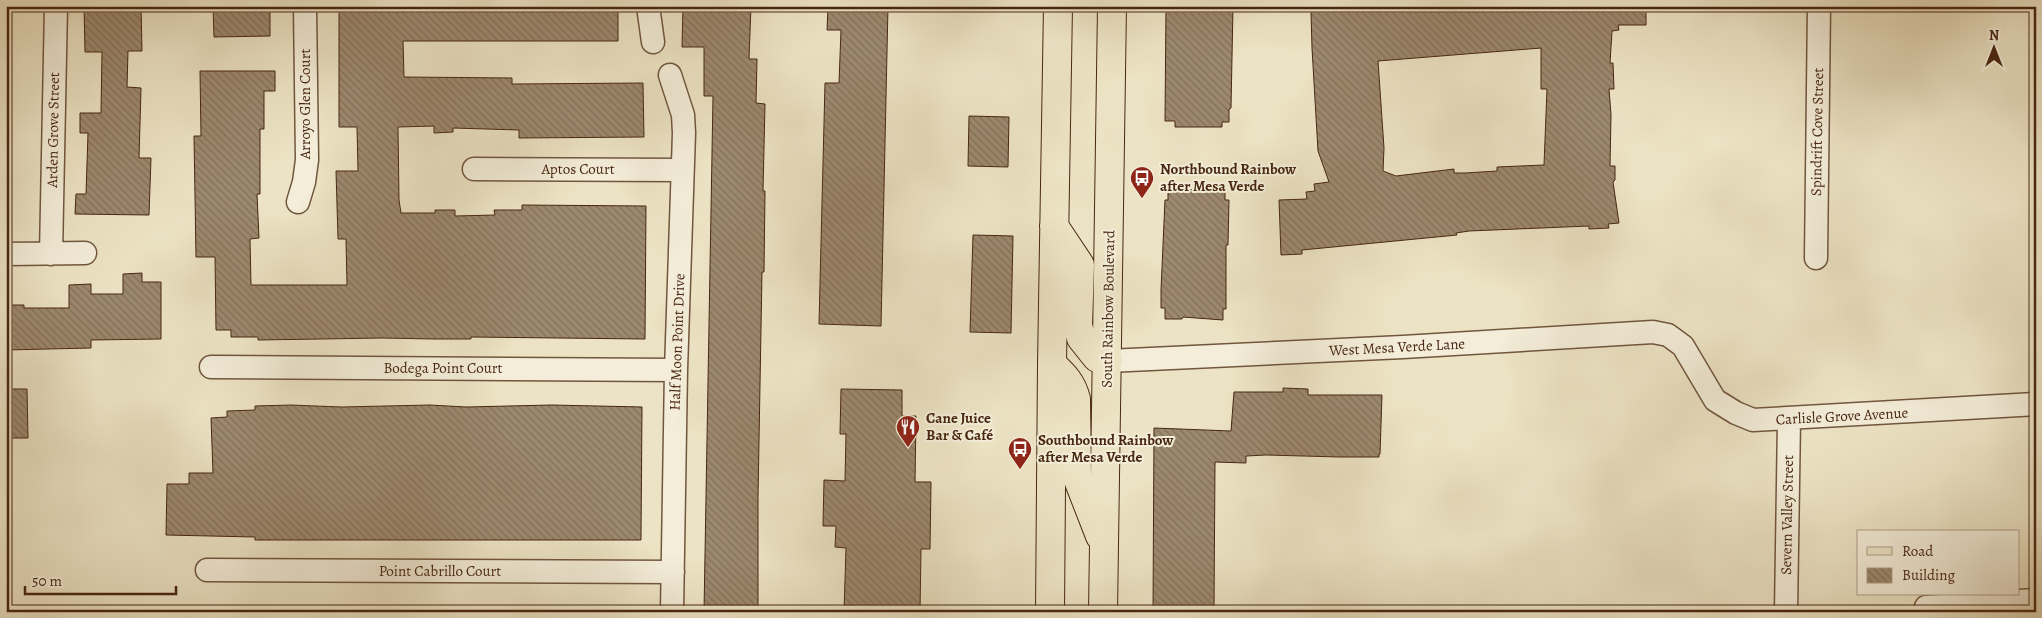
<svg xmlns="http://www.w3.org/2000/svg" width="2042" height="618" font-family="Alegreya,serif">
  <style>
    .building { fill: url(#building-back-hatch); stroke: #482712; fill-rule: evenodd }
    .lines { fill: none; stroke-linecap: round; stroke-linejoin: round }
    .minor-casing { stroke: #71563e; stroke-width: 25 }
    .major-casing { stroke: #482712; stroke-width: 30 }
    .minor { stroke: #f3edd9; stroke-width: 22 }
    .major { stroke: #ece3c4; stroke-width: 28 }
    .labels { text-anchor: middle; stroke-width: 4; stroke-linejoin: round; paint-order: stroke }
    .street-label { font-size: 15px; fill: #482712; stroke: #f3edd9 }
    .poi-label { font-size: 15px; font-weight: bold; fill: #482712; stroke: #f3edd9; text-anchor: start }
  </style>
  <defs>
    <pattern id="building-back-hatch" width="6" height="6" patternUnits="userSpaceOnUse" patternTransform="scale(1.25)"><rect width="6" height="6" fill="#9d896f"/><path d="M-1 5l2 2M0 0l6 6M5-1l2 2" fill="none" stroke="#82705a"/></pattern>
  </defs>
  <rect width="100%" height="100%" fill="#ece3c4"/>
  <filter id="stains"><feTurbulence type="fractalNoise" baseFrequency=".004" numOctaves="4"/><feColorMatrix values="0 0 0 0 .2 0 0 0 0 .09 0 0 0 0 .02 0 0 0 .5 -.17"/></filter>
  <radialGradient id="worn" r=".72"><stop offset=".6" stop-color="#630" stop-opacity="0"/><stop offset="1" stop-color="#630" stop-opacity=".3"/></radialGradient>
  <path class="building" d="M 84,6 L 141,6 L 142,51 L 128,51 L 127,87 L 141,88 L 139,158 L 151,158 L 149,215 L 75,214 L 76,194 L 86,194 L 88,133 L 80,133 L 80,113 L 101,113 L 102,52 L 85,52 Z
    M 213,6 L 270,6 L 270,36 L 214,37 Z
    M 339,6 L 618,6 L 618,41 L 403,41 L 404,77 L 512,78 L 512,84 L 643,83 L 644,137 L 519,138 L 519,130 L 453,128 L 453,132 L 434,133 L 434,126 L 398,127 L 399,200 L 401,213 L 435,213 L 435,210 L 455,210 L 455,216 L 495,215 L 494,210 L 522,210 L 522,205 L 646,206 L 645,339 L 471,337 L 471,339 L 433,339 L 383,338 L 258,340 L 258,337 L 231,337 L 231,330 L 216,330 L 215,257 L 196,257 L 194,136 L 201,136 L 200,71 L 275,71 L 275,91 L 264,91 L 264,129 L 260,129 L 260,194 L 257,194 L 259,238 L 250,239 L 251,285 L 347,285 L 346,239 L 338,239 L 336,171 L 358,171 L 357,127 L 339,127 Z
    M 683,6 L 751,6 L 749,59 L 757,59 L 756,103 L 765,104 L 763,191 L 765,191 L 764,272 L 762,272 L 758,497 L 758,612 L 704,612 L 713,96 L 704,96 L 704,47 L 682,47 Z
    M 828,6 L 888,6 L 881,326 L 819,324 L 825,83 L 839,83 L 841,30 L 827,30 Z
    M 1166,6 L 1233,6 L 1231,108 L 1229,109 L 1229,122 L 1222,122 L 1222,127 L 1175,127 L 1175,121 L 1165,121 Z
    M 1319,6 L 1646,6 L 1646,25 L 1618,25 L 1619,30 L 1612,31 L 1610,63 L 1613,63 L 1614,89 L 1609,89 L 1611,115 L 1610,166 L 1615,166 L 1615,180 L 1613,182 L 1619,223 L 1608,224 L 1609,228 L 1589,229 L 1589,226 L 1469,231 L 1456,233 L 1457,235 L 1302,250 L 1302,254 L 1281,255 L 1279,200 L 1307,199 L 1306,192 L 1315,191 L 1314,184 L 1329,182 L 1318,151 L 1312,48 L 1311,12 L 1320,11 ZM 1541,48 L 1541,89 L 1547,89 L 1544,165 L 1497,167 L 1497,171 L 1465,173 L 1454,173 L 1454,169 L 1396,176 L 1383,171 L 1384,148 L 1378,61 Z
    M 969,116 L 1009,117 L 1008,167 L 968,166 Z
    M 1168,189 L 1225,190 L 1225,200 L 1229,200 L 1228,245 L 1226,245 L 1226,309 L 1223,309 L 1223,320 L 1183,317 L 1182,319 L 1165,319 L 1165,308 L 1161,308 L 1161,290 L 1165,200 L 1168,200 Z
    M 973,235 L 1013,236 L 1011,333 L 970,332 Z
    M 142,273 L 142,282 L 161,282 L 161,339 L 91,340 L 91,348 L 6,350 L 8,305 L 24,305 L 24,308 L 69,308 L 69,285 L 91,284 L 91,294 L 123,294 L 123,274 Z
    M 1283,388 L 1308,389 L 1308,395 L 1382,395 L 1380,454 L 1379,454 L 1379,457 L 1340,457 L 1266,455 L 1246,456 L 1246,463 L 1215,462 L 1214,612 L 1153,612 L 1154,428 L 1231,431 L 1234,392 L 1283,392 Z
    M 6,389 L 27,389 L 28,438 L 6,438 Z
    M 841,389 L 902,390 L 902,416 L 916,416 L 915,482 L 931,482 L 930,549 L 921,549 L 920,612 L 844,612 L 846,548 L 835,547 L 836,526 L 823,526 L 824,480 L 845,481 L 846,434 L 840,434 Z
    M 291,405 L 341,407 L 430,405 L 466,407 L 552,405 L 642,407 L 641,540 L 255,540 L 255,537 L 166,535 L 167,484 L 189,484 L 189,473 L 213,473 L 211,418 L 227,417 L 227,411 L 255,410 L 255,406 Z"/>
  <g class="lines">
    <g class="minor-casing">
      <path id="minor" d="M 648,6 L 653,42
        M 670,75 L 683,115 L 684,133 L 676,370 L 672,612
        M 474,169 L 682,170
        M 298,202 L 304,182 L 307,160 L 305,6
        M 6,254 L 85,253
        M 51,254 L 56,6
        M 1816,258 L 1819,6
        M 1108,361 L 1403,347 L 1653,332 L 1668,335 L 1683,346 L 1715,400 L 1736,413 L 1753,420 L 2036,404
        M 211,367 L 676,370
        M 207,570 L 673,572
        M 1926,607 L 2036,600
        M 1786,612 L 1789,419"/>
    </g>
    <g class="major-casing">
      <path id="major" d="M 1054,226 L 1080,265 L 1078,325 L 1081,338 L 1097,358 L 1108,361
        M 1052,364 C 1064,375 1072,383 1076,399 L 1077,477 L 1100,536
        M 1050,612 L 1052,364 L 1058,6
        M 1103,612 L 1112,6"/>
    </g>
    <use href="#minor" class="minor"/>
    <use href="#major" class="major"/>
  </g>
  <defs>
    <g id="bus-pin" transform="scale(1.25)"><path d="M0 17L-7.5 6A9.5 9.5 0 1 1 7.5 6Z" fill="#8f2418" stroke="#f3edd9"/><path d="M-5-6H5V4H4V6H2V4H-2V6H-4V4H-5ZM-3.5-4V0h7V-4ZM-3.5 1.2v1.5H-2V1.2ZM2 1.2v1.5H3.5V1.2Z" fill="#fff"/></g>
    <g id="restaurant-pin" transform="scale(1.25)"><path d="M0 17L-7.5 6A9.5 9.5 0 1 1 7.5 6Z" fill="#8f2418" stroke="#f3edd9"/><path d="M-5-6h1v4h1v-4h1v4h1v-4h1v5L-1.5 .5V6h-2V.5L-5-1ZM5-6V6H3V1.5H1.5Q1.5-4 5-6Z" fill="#fff"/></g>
  </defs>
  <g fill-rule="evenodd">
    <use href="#bus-pin" x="1142" y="178"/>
    <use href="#restaurant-pin" x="908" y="427"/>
    <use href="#bus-pin" x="1020" y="449"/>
  </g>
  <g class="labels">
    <g class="street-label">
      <text transform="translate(305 104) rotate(-90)" y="5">Arroyo Glen Court</text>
      <text transform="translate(53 130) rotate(-89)" y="5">Arden Grove Street</text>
      <text transform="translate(1817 132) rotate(-89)" y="5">Spindrift Cove Street</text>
      <text x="578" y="174">Aptos Court</text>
      <text transform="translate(1108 309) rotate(-89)" y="5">South Rainbow Boulevard</text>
      <text transform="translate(677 342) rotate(-88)" y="5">Half Moon Point Drive</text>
      <text transform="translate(1397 347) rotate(-3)" y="5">West Mesa Verde Lane</text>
      <text x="443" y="373">Bodega Point Court</text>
      <text transform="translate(1842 416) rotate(-3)" y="5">Carlisle Grove Avenue</text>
      <text transform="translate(1787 515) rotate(-89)" y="5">Severn Valley Street</text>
      <text x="440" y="576">Point Cabrillo Court</text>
    </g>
    <g class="poi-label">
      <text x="1160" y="174">Northbound Rainbow<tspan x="1160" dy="17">after Mesa Verde</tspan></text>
      <text x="926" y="423">Cane Juice<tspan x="926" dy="17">Bar &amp; Café</tspan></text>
      <text x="1038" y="445">Southbound Rainbow<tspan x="1038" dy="17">after Mesa Verde</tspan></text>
    </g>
  </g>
  <rect width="2042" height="618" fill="none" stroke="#ece3c4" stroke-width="25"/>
  <rect x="8" y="8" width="2027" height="603" fill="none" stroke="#482712" stroke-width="2.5"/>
  <rect x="12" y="12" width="2017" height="593" fill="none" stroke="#482712"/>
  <rect x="1857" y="530" width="162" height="65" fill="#f3edd9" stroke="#af9e89"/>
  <rect x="1867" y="547" width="25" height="8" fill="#ece3c4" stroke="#af9e89"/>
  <text x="1902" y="556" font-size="15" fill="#482712">Road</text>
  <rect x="1867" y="568" width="25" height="15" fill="url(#building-back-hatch)" stroke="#af9e89"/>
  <text x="1902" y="580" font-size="15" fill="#482712">Building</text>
  <g transform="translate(1994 48)" stroke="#f3edd9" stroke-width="4" paint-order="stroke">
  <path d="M0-4L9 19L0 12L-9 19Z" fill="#482712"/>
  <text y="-8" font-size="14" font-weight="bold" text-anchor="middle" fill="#482712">N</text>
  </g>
  <path d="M25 586v8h151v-8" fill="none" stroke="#482712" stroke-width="2.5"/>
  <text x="32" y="586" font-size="15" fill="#482712" stroke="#f3edd9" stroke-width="4" paint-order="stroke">50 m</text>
  <rect width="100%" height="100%" filter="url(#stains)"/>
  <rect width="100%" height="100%" fill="url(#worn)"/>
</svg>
